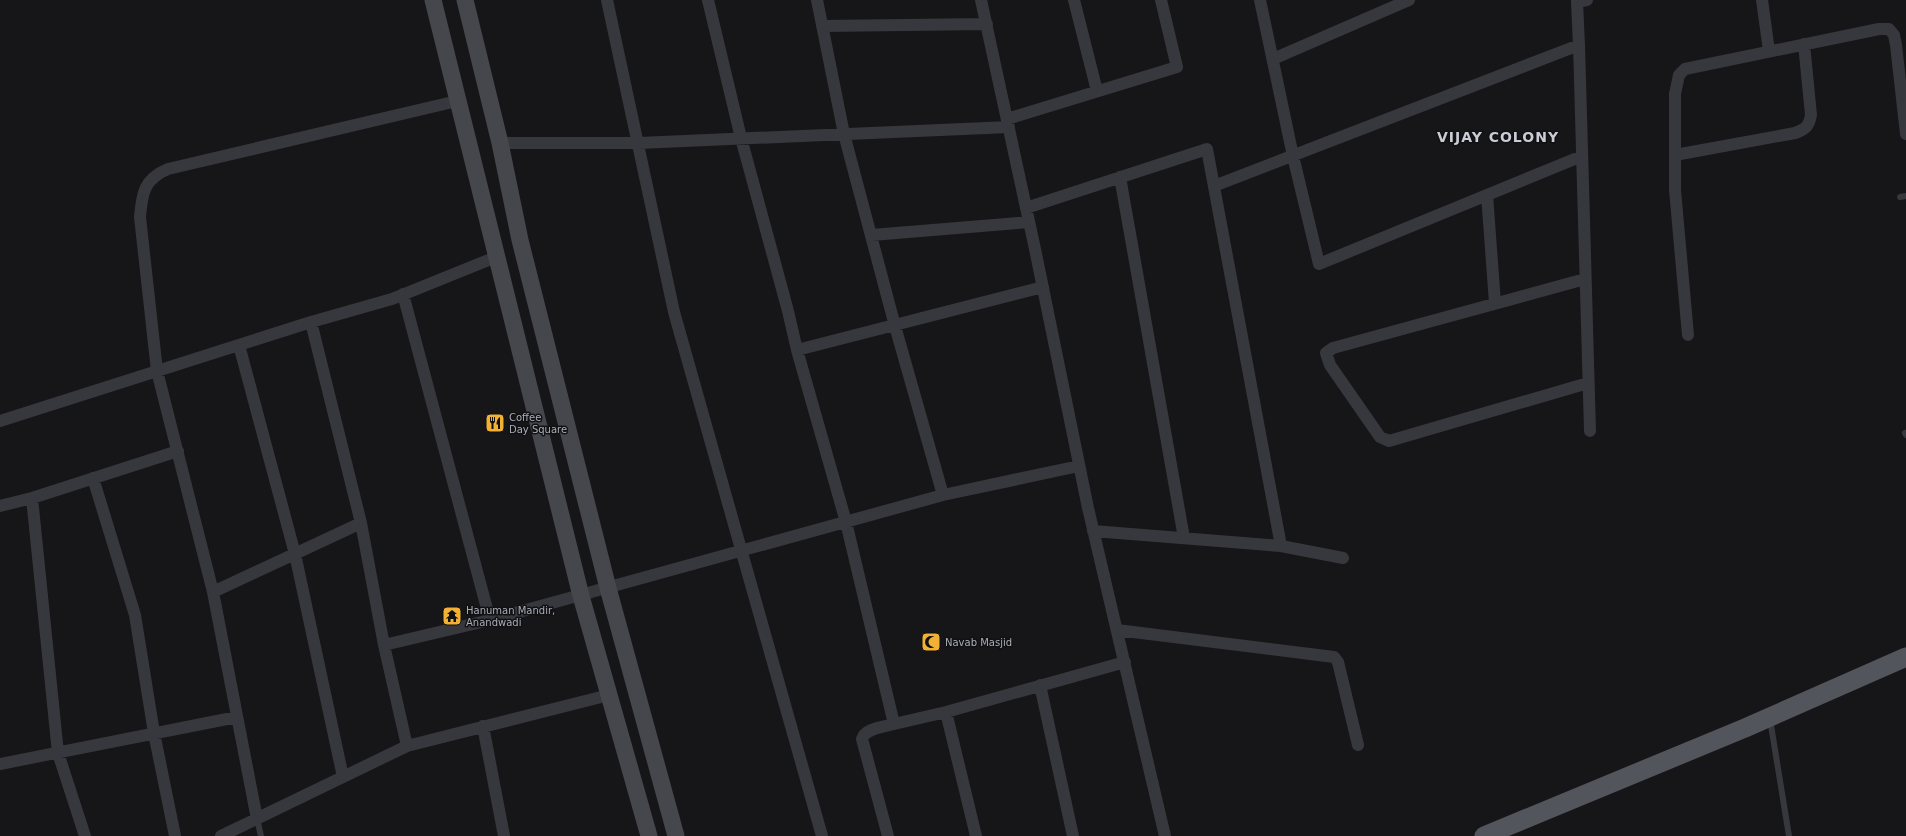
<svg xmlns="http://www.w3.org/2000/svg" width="1906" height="836" font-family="'DejaVu Sans',sans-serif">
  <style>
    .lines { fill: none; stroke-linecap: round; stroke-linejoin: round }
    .service { stroke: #37383d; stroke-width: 6 }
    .minor { stroke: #37383d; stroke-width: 12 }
    .secondary { stroke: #45474d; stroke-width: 17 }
    .primary { stroke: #53555c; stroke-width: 19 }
    .labels { text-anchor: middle; stroke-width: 3; stroke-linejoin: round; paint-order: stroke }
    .poi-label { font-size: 10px; fill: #a8adb8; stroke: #111113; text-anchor: start }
    .district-label { font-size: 14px; font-weight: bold; letter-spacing: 1px; fill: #c9ccd4; stroke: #111113 }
  </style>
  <rect width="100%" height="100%" fill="#161618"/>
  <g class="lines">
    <path class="service" d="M 1900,197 L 1906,196
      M 1905,433 L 1906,435
      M 1770,719 L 1789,836
      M 257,819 L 261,836"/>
    <path class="minor" d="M 607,0 L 674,312 L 822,836
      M 708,0 L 741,138 L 788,311 L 797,350 L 846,522 L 894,724 L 946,712 L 1125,662
      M 817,0 L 844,134 L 895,326 L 943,495 L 1079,466
      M 981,0 L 1035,249 L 1088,508 L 1165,836
      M 1074,0 L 1097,91
      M 1260,0 L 1293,156 L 1319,264 L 1582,156
      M 1762,0 L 1769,51
      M 822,26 L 987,24
      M 1579,45 L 1577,2 L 1587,0
      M 1273,59 L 1409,0
      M 1007,119 L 1177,67 L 1161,0
      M 500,143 L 639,143 L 1009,127
      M 1675,155 L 1795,133 C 1806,129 1809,126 1811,115 L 1804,44
      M 1120,177 L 1184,538
      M 1214,186 L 1579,45 L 1590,431
      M 1487,195 L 1495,303
      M 1026,208 L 1207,149 L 1281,546 L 1093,531
      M 872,235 L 1029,222
      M 1585,279 L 1333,348 L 1326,353 L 1330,365 L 1380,437 L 1389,441 L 1588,383
      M 403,294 L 490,620
      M 311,322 L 361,523 L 384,645 L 407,746
      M 1688,335 L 1675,190 L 1675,94 L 1679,75 L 1685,69 L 1879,29 L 1889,29 L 1894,35 L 1896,45 L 1906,134
      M 239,345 L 295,554 L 343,777
      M 797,350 L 1043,287
      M 0,421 L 311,322 L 392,299 L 496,257
      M 93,478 L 135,615 L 154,733 L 175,836
      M 32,498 L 58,753 L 85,836
      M 0,506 L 32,498 L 178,451
      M 1281,546 L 1343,558
      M 213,592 L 361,523
      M 1117,630 L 1334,657 L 1338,662 L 1358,745
      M 384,645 L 490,620 L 943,495
      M 1040,685 L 1073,836
      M 946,712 L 976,836
      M 483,726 L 504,836
      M 0,764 L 237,717
      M 257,819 L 213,592 L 157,371 L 140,217 C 142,193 144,179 168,169 L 457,101
      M 221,836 L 407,746 L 609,695
      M 888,836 L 862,739 C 865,728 884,727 894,724"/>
    <path class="secondary" d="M 433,0 L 581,596 L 649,836
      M 465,0 L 500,143 L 520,240 L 608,588 L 676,836"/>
    <path class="primary" d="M 1484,836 L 1745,728 L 1906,657"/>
  </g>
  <defs>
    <g id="restaurant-square" transform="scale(1)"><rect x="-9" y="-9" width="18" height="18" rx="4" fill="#f2b134" stroke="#111113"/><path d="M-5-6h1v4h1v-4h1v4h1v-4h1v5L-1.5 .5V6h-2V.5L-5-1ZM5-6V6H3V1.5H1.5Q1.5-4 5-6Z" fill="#111"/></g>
    <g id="temple-square" transform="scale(1)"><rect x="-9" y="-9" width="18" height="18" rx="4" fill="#f2b134" stroke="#111113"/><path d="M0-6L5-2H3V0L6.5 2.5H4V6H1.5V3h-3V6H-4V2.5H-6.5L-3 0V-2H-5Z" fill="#111"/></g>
    <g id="mosque-square" transform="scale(1)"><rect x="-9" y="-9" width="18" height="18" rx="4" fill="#f2b134" stroke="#111113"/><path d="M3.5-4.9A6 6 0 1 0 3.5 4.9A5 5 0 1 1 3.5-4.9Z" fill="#111"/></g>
  </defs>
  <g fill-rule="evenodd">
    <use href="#restaurant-square" x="495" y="423"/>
    <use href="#temple-square" x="452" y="616"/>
    <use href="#mosque-square" x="931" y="642"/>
  </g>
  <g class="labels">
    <g class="poi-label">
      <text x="509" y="421">Coffee<tspan x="509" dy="12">Day Square</tspan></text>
      <text x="466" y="614">Hanuman Mandir,<tspan x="466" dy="12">Anandwadi</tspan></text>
      <text x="945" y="646">Navab Masjid</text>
    </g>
    <g class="district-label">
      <text x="1498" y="142">VIJAY COLONY</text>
    </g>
  </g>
</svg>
